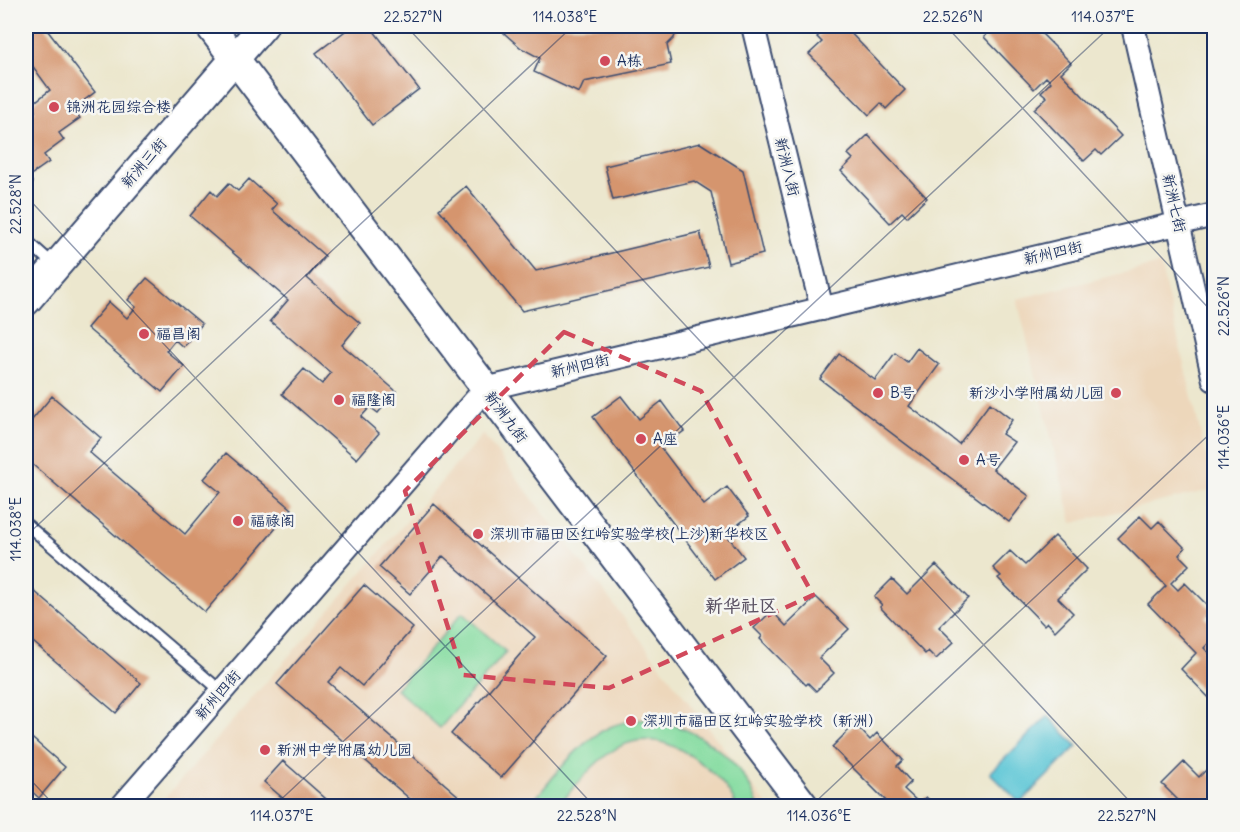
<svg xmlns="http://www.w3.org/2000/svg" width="1240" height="832" font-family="Delius,'LXGW WenKai TC',sans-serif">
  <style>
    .built { fill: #edd7bb }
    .green { fill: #83db9f; stroke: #4f857e; stroke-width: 1.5 }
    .water { fill: #5cc6d6; stroke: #3c7a9a; stroke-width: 1.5 }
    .building { fill: #d5956e }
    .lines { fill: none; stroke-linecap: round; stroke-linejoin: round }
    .service-casing { stroke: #3a4b6f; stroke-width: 14 }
    .minor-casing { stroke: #3a4b6f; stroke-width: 26 }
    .tertiary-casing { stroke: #3a4b6f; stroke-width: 32 }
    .service { stroke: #fff; stroke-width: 10 }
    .minor { stroke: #fff; stroke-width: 22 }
    .tertiary { stroke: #fff; stroke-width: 28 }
    .marked { fill: none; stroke: #d1495b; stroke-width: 4.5; stroke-dasharray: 12 8; stroke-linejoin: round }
    .ticks { fill: none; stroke: #1b2f5e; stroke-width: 1.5; stroke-opacity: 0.45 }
    .poi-dot { fill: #d1495b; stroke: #f6f6f2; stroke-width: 2 }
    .labels { text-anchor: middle; stroke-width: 5; stroke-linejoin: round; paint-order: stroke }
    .poi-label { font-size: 15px; fill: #1b2f5e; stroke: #f6f6f2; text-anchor: start }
    .street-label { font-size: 15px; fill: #1b2f5e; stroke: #f6f6f2 }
    .quarter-label { font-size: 18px; font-weight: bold; fill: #5c5364; stroke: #f6f6f2 }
    .neatline { fill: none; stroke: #1b2f5e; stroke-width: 2 }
    .ticks-label { font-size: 15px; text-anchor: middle; fill: #1b2f5e }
  </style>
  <rect width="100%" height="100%" fill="#f6f6f2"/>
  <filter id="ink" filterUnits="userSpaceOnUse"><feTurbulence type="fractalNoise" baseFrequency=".0167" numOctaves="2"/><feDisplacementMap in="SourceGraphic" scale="12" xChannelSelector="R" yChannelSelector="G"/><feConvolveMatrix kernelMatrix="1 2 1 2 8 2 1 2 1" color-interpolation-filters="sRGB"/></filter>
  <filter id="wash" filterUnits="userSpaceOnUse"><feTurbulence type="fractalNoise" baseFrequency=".008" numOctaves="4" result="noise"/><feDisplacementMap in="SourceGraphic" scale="24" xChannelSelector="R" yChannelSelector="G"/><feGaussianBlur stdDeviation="1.35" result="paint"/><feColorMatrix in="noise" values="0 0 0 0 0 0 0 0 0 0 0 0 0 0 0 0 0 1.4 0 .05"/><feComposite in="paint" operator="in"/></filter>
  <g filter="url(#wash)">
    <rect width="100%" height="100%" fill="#ece7ce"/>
    <path class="built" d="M 1160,264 L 1214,489 L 1072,523 L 1017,299 Z
      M 483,434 L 768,806 L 158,806 Z"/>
    <path class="green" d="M 462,613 L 506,652 L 440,728 L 396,689 Z
      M 651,719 C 698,728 744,759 758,806 L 736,806 C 729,787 711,770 694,758 C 630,713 597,761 558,806 L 529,806 C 552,780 578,741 610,727 C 623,721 637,720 651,719 Z"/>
    <path class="water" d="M 1048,716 L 1077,746 L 1020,803 L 990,773 Z"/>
    <g id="blocks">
      <path class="building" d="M 26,26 L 44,26 L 95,92 L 73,109 L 80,118 L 59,133 L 64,140 L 44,155 L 49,162 L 28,177 L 33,183 L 26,189 L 26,119 L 35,111 L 31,105 L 50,90 L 26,57 Z
        M 352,26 L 370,26 L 419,89 L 372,125 L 316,53 Z
        M 496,26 L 678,26 L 674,38 L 667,45 L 671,64 L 584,82 L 579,93 L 534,72 L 540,58 L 521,48 Z
        M 828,26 L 844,26 L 905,90 L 886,109 L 881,103 L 869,115 L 809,54 L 822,42 L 817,37 Z
        M 996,26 L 1034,26 L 1071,63 L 1061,73 L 1121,136 L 1101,155 L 1096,150 L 1084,161 L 1034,109 L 1047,97 L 1041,92 L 1051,82 L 1046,77 L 1034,89 L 984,37 Z
        M 868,135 L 927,198 L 907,217 L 902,212 L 890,223 L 841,171 L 853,159 L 848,154 Z
        M 700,143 L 743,170 L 763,254 L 728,263 L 711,192 L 694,181 L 613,200 L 605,166 Z
        M 249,179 L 277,204 L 272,210 L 325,256 L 307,278 L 360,323 L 342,345 L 396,391 L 378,413 L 370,407 L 361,417 L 379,433 L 357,459 L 282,394 L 304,369 L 322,384 L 331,373 L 270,321 L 288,300 L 190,216 L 211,190 L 217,196 L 229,183 L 238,191 Z
        M 466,186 L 536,271 L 700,232 L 709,267 L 522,311 L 439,209 Z
        M 147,278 L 202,324 L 183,347 L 175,340 L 166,351 L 184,366 L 162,392 L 87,328 L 109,302 L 127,318 L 136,307 L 128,300 Z
        M 917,348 L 939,365 L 909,406 L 959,444 L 990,403 L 1012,420 L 1002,434 L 1014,442 L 993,469 L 1029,496 L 1009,522 L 820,379 L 839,354 L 875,380 L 895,353 L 907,362 Z
        M 52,396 L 101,438 L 89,452 L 185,534 L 220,492 L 204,479 L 226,453 L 292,509 L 205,612 L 26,459 L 26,427 Z
        M 621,396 L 639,419 L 662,401 L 684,431 L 661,448 L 704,505 L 727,487 L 749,516 L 726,534 L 744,557 L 715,579 L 593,417 Z
        M 434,504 L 607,656 L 501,778 L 451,734 L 535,637 L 443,556 L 410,594 L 379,567 Z
        M 1140,516 L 1152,528 L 1159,521 L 1185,548 L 1179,555 L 1189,565 L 1171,583 L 1178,590 L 1185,583 L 1212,610 L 1205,617 L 1214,627 L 1214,637 L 1204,648 L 1214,658 L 1214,703 L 1181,669 L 1196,653 L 1148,604 L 1166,586 L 1118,538 Z
        M 1055,536 L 1087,569 L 1058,598 L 1073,613 L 1055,631 L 1047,622 L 1044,625 L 998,578 L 1001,576 L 993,568 L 1010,551 L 1025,565 Z
        M 936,565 L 968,598 L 939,627 L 954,642 L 936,659 L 928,651 L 925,654 L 880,607 L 882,605 L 874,597 L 892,579 L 907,594 Z
        M 26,584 L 141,683 L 116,713 L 26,636 Z
        M 364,585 L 413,628 L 362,686 L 341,668 L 328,682 L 470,806 L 418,806 L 277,684 Z
        M 816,597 L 849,629 L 819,658 L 834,673 L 816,691 L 808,683 L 806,685 L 760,639 L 762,636 L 754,628 L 772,611 L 786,626 Z
        M 855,724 L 870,740 L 877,733 L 903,760 L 897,766 L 911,782 L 904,789 L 919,803 L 926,797 L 936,806 L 886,806 L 889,804 L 832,747 Z
        M 26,733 L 65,767 L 39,798 L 26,786 Z
        M 283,761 L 334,806 L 292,806 L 264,782 Z
        M 1184,762 L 1199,777 L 1206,770 L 1214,779 L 1214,806 L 1184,806 L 1162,784 Z"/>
    </g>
  </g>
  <g filter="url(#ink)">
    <use href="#blocks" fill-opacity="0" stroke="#3a4b6f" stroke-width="1.5"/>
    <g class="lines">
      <g class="service-casing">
        <path id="service" d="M 26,240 L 55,266
          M 26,524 L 221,691"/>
      </g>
      <g class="minor-casing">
        <path id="minor" d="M 753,26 L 822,309
          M 1133,26 L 1214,380
          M 122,806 L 485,389 L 1214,215"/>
      </g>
      <g class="tertiary-casing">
        <path id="tertiary" d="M 210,26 L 804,806
          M 26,301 L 263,26"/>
      </g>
      <use href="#service" class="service"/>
      <use href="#minor" class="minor"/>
      <use href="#tertiary" class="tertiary"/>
    </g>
  </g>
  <path class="marked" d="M 564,332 L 701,391 L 813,595 L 609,688 L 463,675 L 405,491 Z"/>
  <path class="ticks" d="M 406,26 L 1134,806M 946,26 L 1214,314M 26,35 L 36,26M 26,196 L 594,806M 26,536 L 573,26M 26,775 L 55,806M 274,806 L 1111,26M 811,806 L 1214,430"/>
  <g class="poi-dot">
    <circle cx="605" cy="61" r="6"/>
    <circle cx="54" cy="107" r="6"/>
    <circle cx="144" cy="334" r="6"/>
    <circle cx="878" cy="393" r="6"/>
    <circle cx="1116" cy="393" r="6"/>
    <circle cx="339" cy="400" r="6"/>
    <circle cx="641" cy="439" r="6"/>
    <circle cx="964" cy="460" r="6"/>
    <circle cx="238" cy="521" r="6"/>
    <circle cx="478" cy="534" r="6"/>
    <circle cx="631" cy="721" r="6"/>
    <circle cx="265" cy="750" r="6"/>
  </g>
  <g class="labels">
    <g class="poi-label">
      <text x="617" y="66">A栋</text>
      <text x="66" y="112">锦洲花园综合楼</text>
      <text x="156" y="339">福昌阁</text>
      <text x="890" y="398">B号</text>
      <text x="1104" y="398" text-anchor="end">新沙小学附属幼儿园</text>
      <text x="351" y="405">福隆阁</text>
      <text x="653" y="444">A座</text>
      <text x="976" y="465">A号</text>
      <text x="250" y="526">福禄阁</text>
      <text x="490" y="539">深圳市福田区红岭实验学校(上沙)新华校区</text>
      <text x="643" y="726">深圳市福田区红岭实验学校（新洲）</text>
      <text x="277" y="755">新洲中学附属幼儿园</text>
    </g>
    <g class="street-label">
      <text transform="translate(144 163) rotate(-49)" y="5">新洲三街</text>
      <text transform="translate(787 167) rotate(76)" y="5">新洲八街</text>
      <text transform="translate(1174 203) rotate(77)" y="5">新洲七街</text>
      <text transform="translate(1053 253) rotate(-13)" y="5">新州四街</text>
      <text transform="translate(580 366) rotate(-13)" y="5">新州四街</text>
      <text transform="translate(506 417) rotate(53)" y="5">新洲九街</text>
      <text transform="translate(218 695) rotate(-49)" y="5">新州四街</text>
    </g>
    <g class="quarter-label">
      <text x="741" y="612">新华社区</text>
    </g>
  </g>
  <rect width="1240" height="832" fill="none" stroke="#f6f6f2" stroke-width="66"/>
  <rect x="33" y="33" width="1174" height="766" class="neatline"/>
  <g class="ticks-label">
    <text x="413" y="22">22.527°N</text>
    <text x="565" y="22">114.038°E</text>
    <text x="953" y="22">22.526°N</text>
    <text x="1103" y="22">114.037°E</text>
    <text transform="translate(16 204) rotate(-90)" y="5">22.528°N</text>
    <text transform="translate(1224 306) rotate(-90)" y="5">22.526°N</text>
    <text transform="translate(1224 437) rotate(-90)" y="5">114.036°E</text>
    <text transform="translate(16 529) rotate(-90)" y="5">114.038°E</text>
    <text x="282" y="821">114.037°E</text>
    <text x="587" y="821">22.528°N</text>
    <text x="819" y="821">114.036°E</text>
    <text x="1127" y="821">22.527°N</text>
  </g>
</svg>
